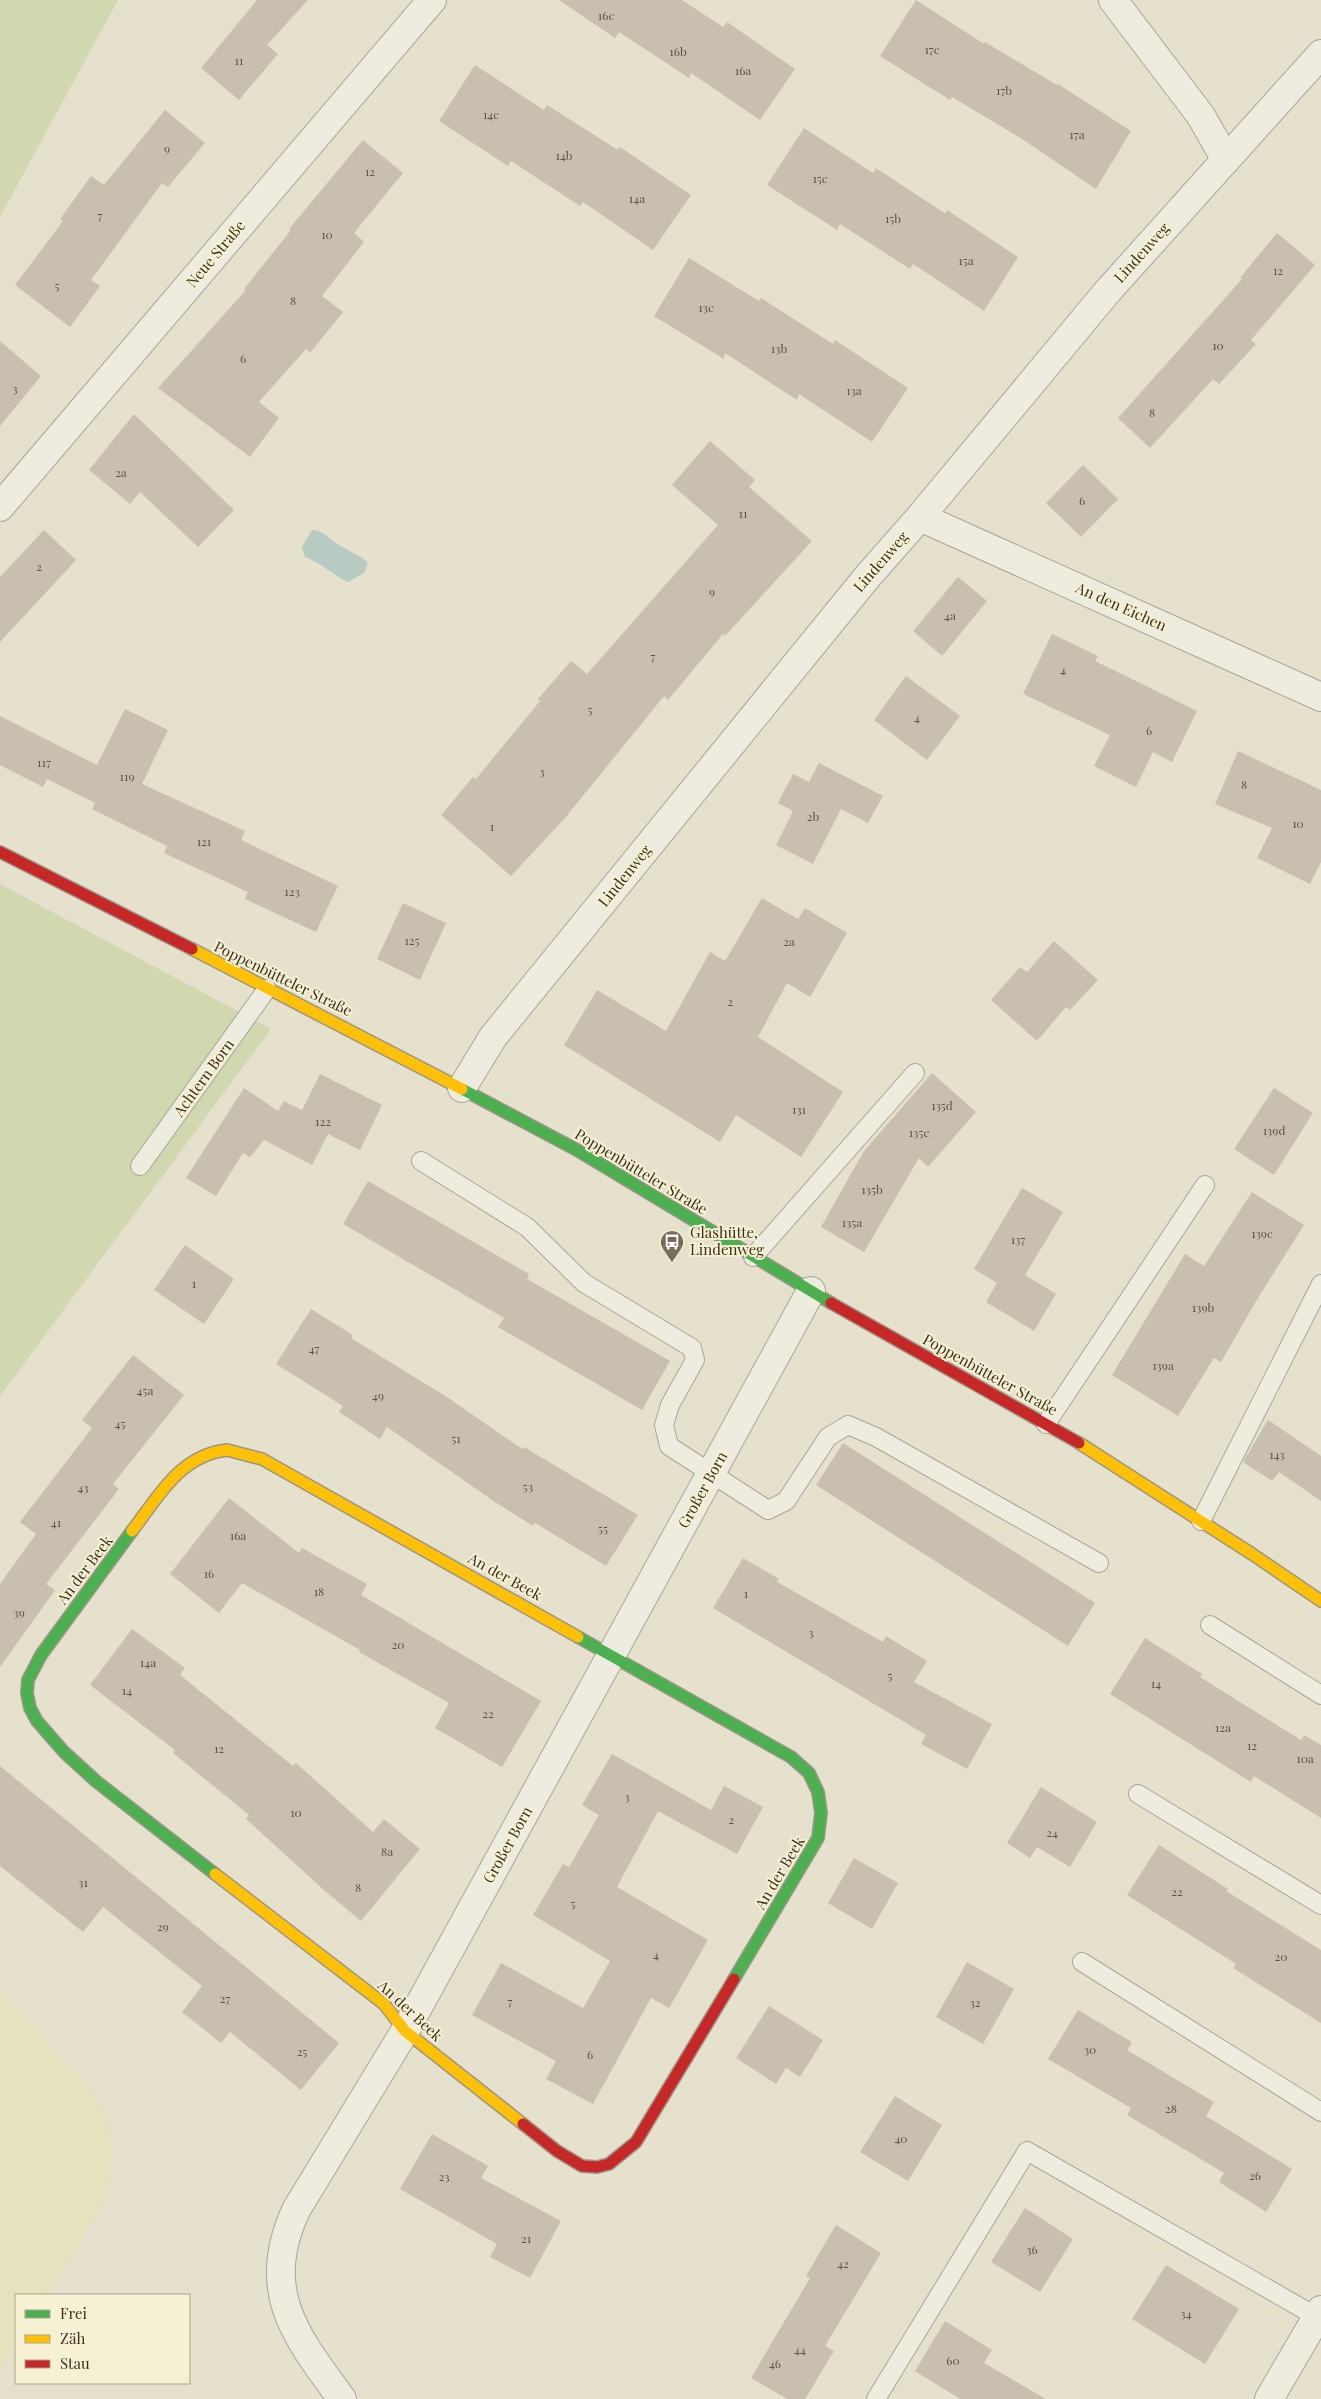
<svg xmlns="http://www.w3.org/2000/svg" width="1321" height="2399" font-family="'Playfair Display',serif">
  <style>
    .farmland { fill: #e5e2bd }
    .green { fill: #d1d7af }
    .water { fill: #b8cbc2 }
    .building { fill: #c9bfae }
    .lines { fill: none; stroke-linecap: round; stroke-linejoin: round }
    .lane-casing { stroke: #aaa596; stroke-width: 20 }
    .street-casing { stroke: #aaa596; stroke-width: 30 }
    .fast-casing { stroke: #9a9586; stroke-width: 14 }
    .slow-casing { stroke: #9a9586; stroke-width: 14 }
    .jam-casing { stroke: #9a9586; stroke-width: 14 }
    .lane { stroke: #eeebdf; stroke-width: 18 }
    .street { stroke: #eeebdf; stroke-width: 28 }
    .fast { stroke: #4caf50; stroke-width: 11 }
    .slow { stroke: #ffc107; stroke-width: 11 }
    .jam { stroke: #c62828; stroke-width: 11 }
    .labels { text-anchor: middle; stroke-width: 4; stroke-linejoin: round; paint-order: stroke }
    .number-label { font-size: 12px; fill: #5e5342 }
    .street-label { font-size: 15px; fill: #3a2f1e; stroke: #f6f1d3 }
    .poi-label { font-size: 15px; fill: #3a2f1e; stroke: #f6f1d3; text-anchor: start }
  </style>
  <rect width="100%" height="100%" fill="#e5e1cd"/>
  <path class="farmland" d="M 0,1990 L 90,2089 L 108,2119 L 112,2152 L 109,2183 L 98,2212 L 47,2295 L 16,2295 L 16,2345 L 0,2371 Z"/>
  <path class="green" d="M 0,0 L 118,0 L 0,217 Z
    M 0,884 L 271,1029 L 0,1396 Z"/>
  <path class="water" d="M 312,530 C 324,531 327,537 336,543 C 347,550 358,555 368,562 L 364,573 L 348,582 C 333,575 321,563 305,557 L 302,547 Z"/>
  <path class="building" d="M 257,0 L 308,0 L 267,45 L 278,54 L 239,100 L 201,68 Z
    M 559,0 L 682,0 L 723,27 L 727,22 L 795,69 L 760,120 L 691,73 L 689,78 L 619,32 L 615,38 Z
    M 916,0 L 984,44 L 985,42 L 1057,85 L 1058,84 L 1131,131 L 1096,189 L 1022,139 L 952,97 L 950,100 L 880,56 Z
    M 475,65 L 544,110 L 547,105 L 618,150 L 620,147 L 691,195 L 653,250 L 583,202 L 580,206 L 511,161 L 508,166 L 439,121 Z
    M 165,110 L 205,143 L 168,187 L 162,183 L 91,280 L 100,286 L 70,327 L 15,285 L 63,221 L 60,219 L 91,176 L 104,185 Z
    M 804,128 L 873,173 L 876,168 L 946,214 L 947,210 L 1018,257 L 984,311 L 913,264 L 910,269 L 840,224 L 837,230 L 767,185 Z
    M 363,140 L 403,173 L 354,233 L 364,242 L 322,296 L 343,312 L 310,353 L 306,349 L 259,402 L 279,418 L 250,457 L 158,388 L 246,290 L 244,289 L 291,230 L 289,229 Z
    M 1277,233 L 1315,265 L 1251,340 L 1256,344 L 1219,384 L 1213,379 L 1150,448 L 1118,418 L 1242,279 L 1240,278 Z
    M 689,258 L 759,301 L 761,298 L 833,344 L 835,340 L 908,388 L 872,442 L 799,394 L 797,400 L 725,353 L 724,359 L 654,316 Z
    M 0,341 L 41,376 L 0,426 Z
    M 134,414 L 234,510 L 198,547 L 140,492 L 130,504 L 89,470 Z
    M 710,441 L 755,480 L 749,487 L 812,541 L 725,636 L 723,634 L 668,700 L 664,696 L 565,818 L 511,876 L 441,815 L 473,777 L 476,779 L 540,701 L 538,699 L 571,661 L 587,674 L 718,525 L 672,485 Z
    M 1083,465 L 1118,499 L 1081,537 L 1046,503 Z
    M 44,530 L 76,560 L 0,642 L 0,577 Z
    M 958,577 L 987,601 L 942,656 L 913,631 Z
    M 1052,634 L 1098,656 L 1095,661 L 1197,711 L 1172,762 L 1153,752 L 1136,787 L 1094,766 L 1110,735 L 1023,694 Z
    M 906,676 L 960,716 L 927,760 L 874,720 Z
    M 125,709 L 168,730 L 142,784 L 245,831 L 241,840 L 338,886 L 316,932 L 245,899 L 248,892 L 164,853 L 167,846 L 92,809 L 95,803 L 47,779 L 43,787 L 0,765 L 0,716 L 97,765 Z
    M 1238,751 L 1321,790 L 1321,862 L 1310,884 L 1257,858 L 1272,828 L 1215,804 Z
    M 819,763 L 883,796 L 868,823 L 841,809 L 813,864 L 776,845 L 793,811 L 778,803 L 793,774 L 809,782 Z
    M 762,898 L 798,919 L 805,908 L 847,933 L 810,997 L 787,983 L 758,1037 L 843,1092 L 801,1157 L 736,1115 L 720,1142 L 564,1045 L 597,990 L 666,1031 L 710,952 L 725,961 Z
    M 403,903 L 446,923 L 420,980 L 377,959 Z
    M 1054,941 L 1098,980 L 1070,1010 L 1066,1007 L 1037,1041 L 991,1000 L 1020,967 L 1027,972 Z
    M 932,1073 L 976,1112 L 928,1167 L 919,1158 L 864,1252 L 821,1227 L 864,1151 Z
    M 320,1074 L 382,1105 L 360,1150 L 328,1134 L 312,1165 L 264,1140 L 250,1157 L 243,1153 L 216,1196 L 186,1178 L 244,1088 L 278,1111 L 284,1101 L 302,1110 Z
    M 1274,1088 L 1313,1113 L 1274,1175 L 1234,1149 Z
    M 368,1181 L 529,1274 L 527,1279 L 670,1361 L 642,1410 L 498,1327 L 504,1318 L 343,1224 Z
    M 1022,1188 L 1063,1212 L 1025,1275 L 1056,1294 L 1034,1331 L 986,1302 L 997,1283 L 974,1269 Z
    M 1252,1192 L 1304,1225 L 1258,1298 L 1221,1362 L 1214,1358 L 1178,1416 L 1112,1375 L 1185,1254 L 1204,1266 Z
    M 185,1245 L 234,1279 L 204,1324 L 154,1290 Z
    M 311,1309 L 353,1335 L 351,1338 L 450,1399 L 522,1449 L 524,1447 L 638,1515 L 606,1566 L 535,1523 L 533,1526 L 495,1502 L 387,1427 L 380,1439 L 339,1412 L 343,1406 L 276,1364 Z
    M 133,1355 L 184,1395 L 113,1484 L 119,1489 L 46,1584 L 55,1590 L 0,1667 L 0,1584 L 36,1534 L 20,1522 L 92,1428 L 82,1420 Z
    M 1268,1420 L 1321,1456 L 1321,1501 L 1279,1472 L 1272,1481 L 1243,1462 Z
    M 843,1443 L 1095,1603 L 1068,1646 L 816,1485 Z
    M 229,1498 L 299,1553 L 302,1548 L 367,1584 L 361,1595 L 541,1701 L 502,1767 L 435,1728 L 449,1703 L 359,1652 L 360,1650 L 242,1583 L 219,1613 L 170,1574 Z
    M 743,1558 L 779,1579 L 777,1582 L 883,1642 L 886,1636 L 927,1661 L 914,1682 L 992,1724 L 967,1769 L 921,1744 L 926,1735 L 713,1608 Z
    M 132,1629 L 185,1668 L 180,1675 L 293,1766 L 296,1763 L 373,1832 L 384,1819 L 420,1849 L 361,1921 L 325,1891 L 246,1819 L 249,1815 L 173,1753 L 175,1750 L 90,1685 Z
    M 1145,1638 L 1202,1674 L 1200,1677 L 1301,1740 L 1304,1735 L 1321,1745 L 1321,1818 L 1254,1776 L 1251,1782 L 1110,1694 Z
    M 612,1754 L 711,1810 L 724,1786 L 763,1807 L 737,1854 L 658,1811 L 617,1887 L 708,1940 L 669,2008 L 651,1998 L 593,2104 L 546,2079 L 556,2061 L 472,2015 L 501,1963 L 583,2008 L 610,1961 L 533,1915 L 563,1864 L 569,1867 L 599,1815 L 582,1805 Z
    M 0,1766 L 339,2043 L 301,2090 L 230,2032 L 221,2043 L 182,2012 L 202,1986 L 103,1907 L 83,1932 L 0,1866 Z
    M 1041,1787 L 1097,1822 L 1070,1867 L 1037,1847 L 1030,1858 L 1007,1843 Z
    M 1159,1845 L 1228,1889 L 1226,1891 L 1321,1950 L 1321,2023 L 1233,1968 L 1236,1964 L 1127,1895 Z
    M 854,1858 L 898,1883 L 872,1929 L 828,1903 Z
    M 967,1962 L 1014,1989 L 983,2044 L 936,2017 Z
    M 769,2006 L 823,2040 L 800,2077 L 786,2068 L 776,2084 L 736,2058 Z
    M 1078,2010 L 1132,2042 L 1127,2050 L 1214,2102 L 1206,2116 L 1292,2169 L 1266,2212 L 1219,2182 L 1224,2173 L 1127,2115 L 1131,2108 L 1048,2059 Z
    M 895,2096 L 942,2125 L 908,2181 L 860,2152 Z
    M 432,2134 L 488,2166 L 481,2178 L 561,2221 L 530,2278 L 490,2257 L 497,2244 L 400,2189 Z
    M 1025,2208 L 1073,2239 L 1040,2292 L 991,2262 Z
    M 836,2225 L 881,2253 L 825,2346 L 834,2351 L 805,2399 L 787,2399 L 751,2378 L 810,2278 L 806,2276 Z
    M 1166,2265 L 1239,2309 L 1205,2364 L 1132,2319 Z
    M 945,2321 L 992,2350 L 984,2363 L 1046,2399 L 960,2399 L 915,2371 Z"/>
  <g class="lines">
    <g class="lane-casing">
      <path id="lane" d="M 421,1161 L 527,1227 L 584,1283 L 692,1348 L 695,1360 L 670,1405 L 664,1425 L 669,1446 L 768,1510 L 786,1501 L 828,1437 L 848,1425 L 876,1437 L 1099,1563
        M 140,1166 L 267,989
        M 753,1257 L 915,1073
        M 1046,1424 L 1205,1185
        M 1201,1521 L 1321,1284
        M 1210,1625 L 1321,1695
        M 1138,1794 L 1321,1905
        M 1082,1962 L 1321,2112
        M 876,2399 L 1027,2151 L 1317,2317"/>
    </g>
    <g class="street-casing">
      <path id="street" d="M 1113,0 L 1201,116 L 1226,160
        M 0,507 L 432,0
        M 920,517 L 1321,697
        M 462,1088 L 493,1037 L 868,576 L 920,517 L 1107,292 L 1321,54
        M 342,2399 C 295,2335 259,2291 296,2210 L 405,2031 L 811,1291
        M 1269,2399 L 1321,2310"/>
    </g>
    <g class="fast-casing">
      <path id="fast" d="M 462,1089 L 577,1150 L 831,1303
        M 132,1531 L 41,1655 L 28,1680 L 27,1693 L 30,1708 L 37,1721 L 64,1752 L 97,1782 L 215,1874
        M 578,1637 L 791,1757 L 809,1773 L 818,1792 L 821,1813 L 818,1838 L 734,1979"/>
    </g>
    <g class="slow-casing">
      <path id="slow" d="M 192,949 L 462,1089
        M 1079,1443 L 1252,1554 L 1321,1601
        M 227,1450 L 262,1459 L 578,1637
        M 132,1531 C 158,1497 180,1455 227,1450
        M 215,1874 L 384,2004 L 405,2031 L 523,2124"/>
    </g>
    <g class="jam-casing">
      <path id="jam" d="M 0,852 L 192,949
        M 831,1303 L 1079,1443
        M 523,2124 L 557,2151 L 582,2166 L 597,2167 L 609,2164 L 636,2142 L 734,1979"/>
    </g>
    <use href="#lane" class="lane"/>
    <use href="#street" class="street"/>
    <use href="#fast" class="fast"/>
    <use href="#slow" class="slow"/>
    <use href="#jam" class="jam"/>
  </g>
  <defs>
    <g id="bus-pin" transform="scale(1.25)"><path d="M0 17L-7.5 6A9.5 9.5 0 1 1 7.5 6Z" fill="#766d5b" stroke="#f6f1d3"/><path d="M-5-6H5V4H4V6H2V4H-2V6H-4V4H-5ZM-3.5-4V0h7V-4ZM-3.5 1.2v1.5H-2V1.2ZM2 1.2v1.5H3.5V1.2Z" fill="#fff"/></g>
  </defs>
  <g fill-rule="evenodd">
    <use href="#bus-pin" x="672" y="1242"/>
  </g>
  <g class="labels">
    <g class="number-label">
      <text x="606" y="20">16c</text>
      <text x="932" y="54">17c</text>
      <text x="678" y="56">16b</text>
      <text x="239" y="65">11</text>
      <text x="743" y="75">16a</text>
      <text x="1004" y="95">17b</text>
      <text x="491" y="119">14c</text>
      <text x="1077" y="139">17a</text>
      <text x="167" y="153">9</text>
      <text x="564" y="160">14b</text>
      <text x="370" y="176">12</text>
      <text x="820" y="183">15c</text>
      <text x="637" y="203">14a</text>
      <text x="100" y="220">7</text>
      <text x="893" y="223">15b</text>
      <text x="327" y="239">10</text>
      <text x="966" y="265">15a</text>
      <text x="1278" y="275">12</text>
      <text x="57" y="290">5</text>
      <text x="293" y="305">8</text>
      <text x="706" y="312">13c</text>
      <text x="1218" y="350">10</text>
      <text x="779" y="353">13b</text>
      <text x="243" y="363">6</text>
      <text x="15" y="393">3</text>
      <text x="854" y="395">13a</text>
      <text x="1152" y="417">8</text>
      <text x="121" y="477">2a</text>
      <text x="1082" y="505">6</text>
      <text x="743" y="518">11</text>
      <text x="39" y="571">2</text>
      <text x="712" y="596">9</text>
      <text x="950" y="620">4a</text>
      <text x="653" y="661">7</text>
      <text x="1063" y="674">4</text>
      <text x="590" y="714">5</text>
      <text x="917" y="722">4</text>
      <text x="1149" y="735">6</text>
      <text x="44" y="767">117</text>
      <text x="542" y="776">3</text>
      <text x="127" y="781">119</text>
      <text x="1244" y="789">8</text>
      <text x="813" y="821">2b</text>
      <text x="1298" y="828">10</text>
      <text x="492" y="831">1</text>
      <text x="204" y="846">121</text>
      <text x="292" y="896">123</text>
      <text x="412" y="945">125</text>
      <text x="789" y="946">2a</text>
      <text x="730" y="1006">2</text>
      <text x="942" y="1110">135d</text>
      <text x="799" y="1114">131</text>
      <text x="323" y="1126">122</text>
      <text x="1274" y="1135">139d</text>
      <text x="919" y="1137">135c</text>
      <text x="872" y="1194">135b</text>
      <text x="852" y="1227">135a</text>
      <text x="1262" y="1238">139c</text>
      <text x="1018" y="1244">137</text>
      <text x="194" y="1288">1</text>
      <text x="1203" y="1312">139b</text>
      <text x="314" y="1353">47</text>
      <text x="1163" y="1370">139a</text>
      <text x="145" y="1395">45a</text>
      <text x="378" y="1400">49</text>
      <text x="120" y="1428">45</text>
      <text x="456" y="1443">51</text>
      <text x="1277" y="1459">143</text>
      <text x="528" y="1491">53</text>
      <text x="83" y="1492">43</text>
      <text x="56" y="1527">41</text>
      <text x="603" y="1533">55</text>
      <text x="238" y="1540">16a</text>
      <text x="209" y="1578">16</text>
      <text x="319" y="1596">18</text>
      <text x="746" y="1598">1</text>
      <text x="19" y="1617">39</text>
      <text x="811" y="1637">3</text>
      <text x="398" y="1649">20</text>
      <text x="148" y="1667">14a</text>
      <text x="890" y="1680">5</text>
      <text x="1156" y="1688">14</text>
      <text x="127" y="1695">14</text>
      <text x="488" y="1718">22</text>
      <text x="1223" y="1732">12a</text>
      <text x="1252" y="1750">12</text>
      <text x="219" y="1753">12</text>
      <text x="1305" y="1763">10a</text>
      <text x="627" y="1801">3</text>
      <text x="296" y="1817">10</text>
      <text x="731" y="1824">2</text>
      <text x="1052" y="1837">24</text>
      <text x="387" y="1856">8a</text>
      <text x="83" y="1887">31</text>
      <text x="358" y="1892">8</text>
      <text x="1177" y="1896">22</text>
      <text x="573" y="1908">5</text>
      <text x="163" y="1931">29</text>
      <text x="656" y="1959">4</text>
      <text x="1281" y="1961">20</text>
      <text x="225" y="2003">27</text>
      <text x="510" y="2006">7</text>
      <text x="975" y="2007">32</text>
      <text x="1090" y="2054">30</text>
      <text x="302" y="2056">25</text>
      <text x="590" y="2059">6</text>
      <text x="1171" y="2113">28</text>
      <text x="901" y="2143">40</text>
      <text x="1255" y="2180">26</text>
      <text x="444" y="2181">23</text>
      <text x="526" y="2243">21</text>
      <text x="1032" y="2254">36</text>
      <text x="843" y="2268">42</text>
      <text x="1186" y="2318">34</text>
      <text x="800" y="2354">44</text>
      <text x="953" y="2365">60</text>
      <text x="775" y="2368">46</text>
    </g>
    <g class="street-label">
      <text transform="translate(1142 253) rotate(-48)" y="5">Lindenweg</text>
      <text transform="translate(216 254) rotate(-50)" y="5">Neue Straße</text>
      <text transform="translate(881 562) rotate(-49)" y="5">Lindenweg</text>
      <text transform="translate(1121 607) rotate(24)" y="5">An den Eichen</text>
      <text transform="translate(625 876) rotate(-51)" y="5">Lindenweg</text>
      <text transform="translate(283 979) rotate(26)" y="5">Poppenbütteler Straße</text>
      <text transform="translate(204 1078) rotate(-54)" y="5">Achtern Born</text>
      <text transform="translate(641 1172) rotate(31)" y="5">Poppenbütteler Straße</text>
      <text transform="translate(990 1375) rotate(29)" y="5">Poppenbütteler Straße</text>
      <text transform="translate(703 1490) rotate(-61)" y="5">Großer Born</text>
      <text transform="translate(85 1570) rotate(-53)" y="5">An der Beek</text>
      <text transform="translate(505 1577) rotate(29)" y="5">An der Beek</text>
      <text transform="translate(508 1845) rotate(-61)" y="5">Großer Born</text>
      <text transform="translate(780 1873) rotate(-59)" y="5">An der Beek</text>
      <text transform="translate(410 2011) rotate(43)" y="5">An der Beek</text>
    </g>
    <g class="poi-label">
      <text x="690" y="1238">Glashütte,<tspan x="690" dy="17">Lindenweg</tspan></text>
    </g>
  </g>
  <rect x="15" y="2294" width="175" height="90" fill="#f6f1d3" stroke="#aba38b"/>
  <rect x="25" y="2310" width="25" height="8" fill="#4caf50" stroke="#aba38b"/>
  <text x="60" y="2319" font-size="15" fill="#3a2f1e">Frei</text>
  <rect x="25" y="2335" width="25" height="8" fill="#ffc107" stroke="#aba38b"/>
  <text x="60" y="2344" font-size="15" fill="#3a2f1e">Zäh</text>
  <rect x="25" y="2360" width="25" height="8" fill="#c62828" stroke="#aba38b"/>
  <text x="60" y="2369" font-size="15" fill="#3a2f1e">Stau</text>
</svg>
